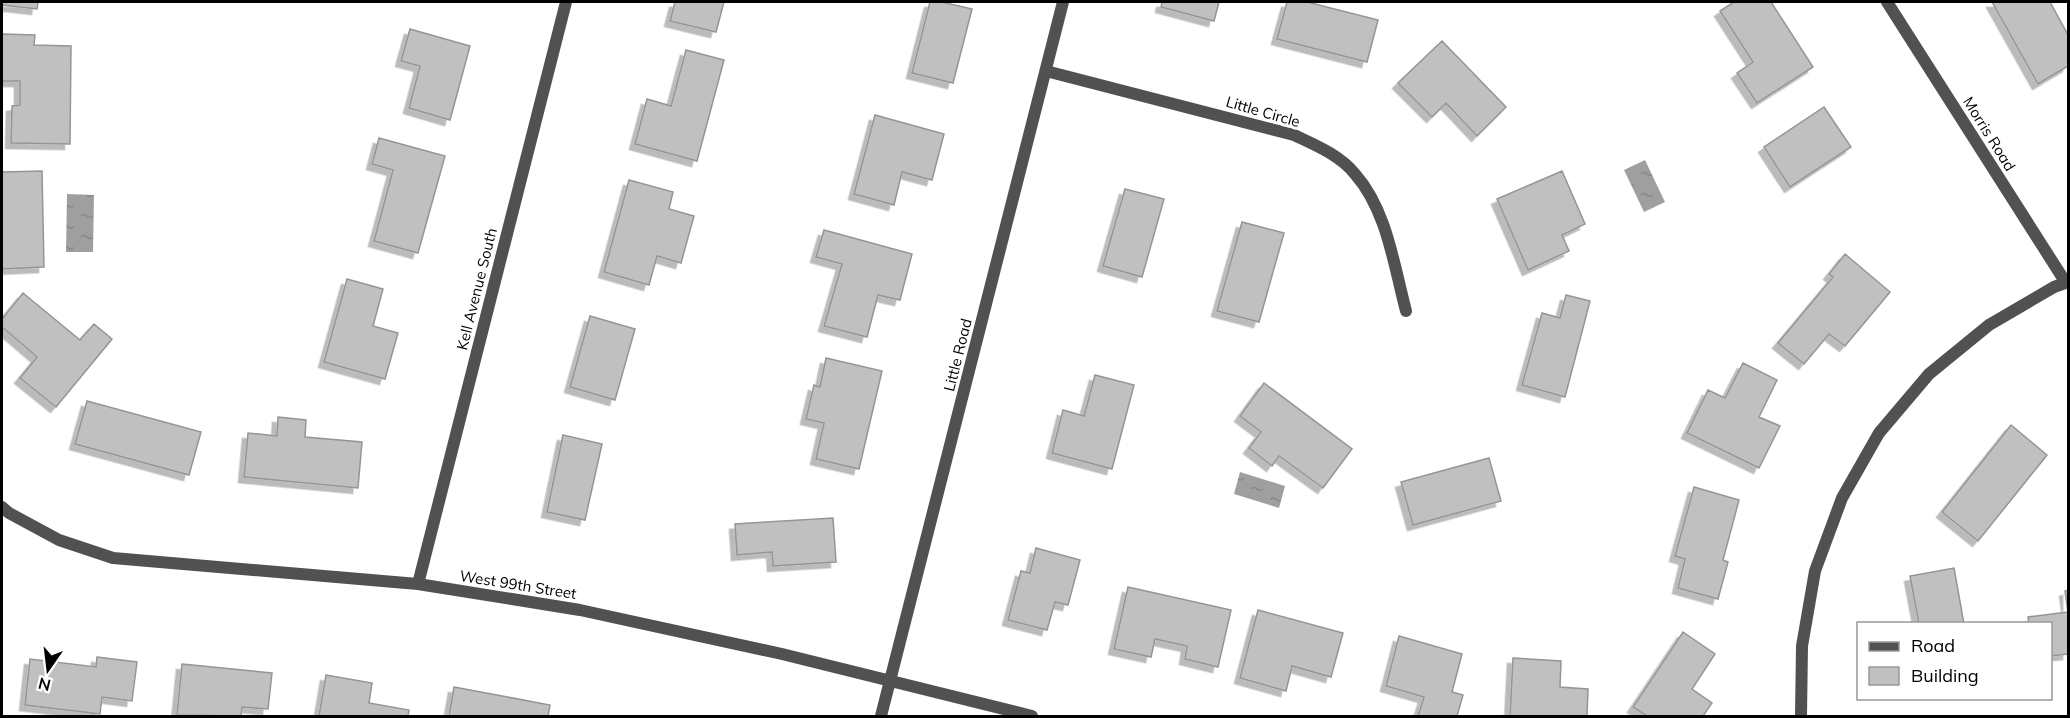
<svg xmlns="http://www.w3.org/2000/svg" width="2070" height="718" font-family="Mulish,sans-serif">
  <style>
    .water { fill: url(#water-ripples) }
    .building { fill: #c0c0c0; stroke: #959595; stroke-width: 1.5; filter: url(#shadow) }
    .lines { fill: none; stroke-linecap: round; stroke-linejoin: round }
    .street { stroke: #515151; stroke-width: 12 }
    .labels { text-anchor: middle; stroke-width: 6; stroke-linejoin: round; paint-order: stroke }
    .street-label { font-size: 15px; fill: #000; stroke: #fff }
  </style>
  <defs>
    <pattern id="water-ripples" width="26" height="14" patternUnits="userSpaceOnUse" patternTransform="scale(1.5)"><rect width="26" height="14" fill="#9f9f9f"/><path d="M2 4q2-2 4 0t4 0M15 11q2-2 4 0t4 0" fill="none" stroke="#878787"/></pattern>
    <filter id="shadow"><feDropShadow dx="-5.5" dy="5.5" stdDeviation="0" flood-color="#0004"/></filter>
  </defs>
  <rect width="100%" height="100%" fill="#fff"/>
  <path class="water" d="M 1645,160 L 1665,202 L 1644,212 L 1624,170 Z
    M 67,194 L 94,195 L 93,252 L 66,252 Z
    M 1240,472 L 1285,486 L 1279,508 L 1234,494 Z"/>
  <path class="building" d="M 2,2 L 38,2 L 37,9 L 2,5 Z
    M 675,2 L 724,2 L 716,32 L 670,21 Z
    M 930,2 L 942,2 L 972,9 L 953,83 L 912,73 Z
    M 1162,2 L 1219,2 L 1214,21 L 1161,7 Z
    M 1287,2 L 1307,2 L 1378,20 L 1367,62 L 1277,39 Z
    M 1734,2 L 1771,2 L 1813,67 L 1757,103 L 1737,73 L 1753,62 L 1720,11 Z
    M 1992,2 L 2050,2 L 2068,35 L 2068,66 L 2038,84 Z
    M 410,29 L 470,46 L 450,120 L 409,108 L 420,66 L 401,61 Z
    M 2,34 L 35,35 L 34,45 L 71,46 L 70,144 L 11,143 L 12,106 L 20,105 L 20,81 L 2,81 Z
    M 1442,41 L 1506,107 L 1477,136 L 1446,103 L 1432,117 L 1398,83 Z
    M 686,50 L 724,60 L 697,161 L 635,144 L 647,99 L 671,106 Z
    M 1824,107 L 1851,147 L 1790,187 L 1764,147 Z
    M 875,115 L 944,134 L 932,180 L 902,172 L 894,205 L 854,194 Z
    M 379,138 L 445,156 L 418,253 L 374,241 L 393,170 L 372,164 Z
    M 42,171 L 44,267 L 2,269 L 2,172 Z
    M 1562,171 L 1585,224 L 1562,235 L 1569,251 L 1528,270 L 1497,199 Z
    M 629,180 L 673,192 L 669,209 L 694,216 L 681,263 L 657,256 L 649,285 L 604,272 Z
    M 1125,189 L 1164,199 L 1142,277 L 1103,266 Z
    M 1242,222 L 1284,233 L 1259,322 L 1217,311 Z
    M 824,230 L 912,254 L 900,300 L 878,295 L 867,337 L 824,326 L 842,264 L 816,257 Z
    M 1845,254 L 1890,292 L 1845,346 L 1829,334 L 1804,364 L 1778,343 L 1833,277 L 1829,274 Z
    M 347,279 L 383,289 L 373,326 L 398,333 L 385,379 L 324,362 Z
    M 23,293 L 80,340 L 94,324 L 112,339 L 56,407 L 20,378 L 37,357 L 2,327 L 2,319 Z
    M 1566,295 L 1590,301 L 1565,397 L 1522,385 L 1542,313 L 1560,318 Z
    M 590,316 L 635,329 L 615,400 L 570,387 Z
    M 826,358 L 882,371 L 859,469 L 816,459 L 824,423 L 806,419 L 814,385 L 820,387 Z
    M 1743,363 L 1777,380 L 1759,417 L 1780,426 L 1759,468 L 1687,433 L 1708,390 L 1725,398 Z
    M 1095,375 L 1134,385 L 1112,469 L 1052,453 L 1063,410 L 1084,416 Z
    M 1264,383 L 1352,449 L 1323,488 L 1279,456 L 1272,466 L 1249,448 L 1261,432 L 1240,416 Z
    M 87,401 L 201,432 L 189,475 L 75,444 Z
    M 278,417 L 306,420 L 305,437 L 362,442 L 358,488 L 244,477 L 248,433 L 277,436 Z
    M 2011,425 L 2047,455 L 1978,541 L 1942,512 Z
    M 563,435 L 602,444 L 585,520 L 547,512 Z
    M 1489,458 L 1501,501 L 1413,525 L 1401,482 Z
    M 1694,487 L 1739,500 L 1723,560 L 1728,562 L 1718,599 L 1678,588 L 1685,559 L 1675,556 Z
    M 833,518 L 836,562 L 773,566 L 772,552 L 737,555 L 735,524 Z
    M 1036,548 L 1080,560 L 1068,605 L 1055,602 L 1047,630 L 1008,620 L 1021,571 L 1030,573 Z
    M 1954,568 L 1964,624 L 1919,624 L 1910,576 Z
    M 1128,587 L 1231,610 L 1218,667 L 1185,659 L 1187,646 L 1155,639 L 1151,657 L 1114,649 Z
    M 2068,590 L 2068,654 L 2050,656 L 2050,624 L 2029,624 L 2028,617 L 2068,612 L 2065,591 Z
    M 1258,610 L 1343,633 L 1331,677 L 1292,666 L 1286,691 L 1240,678 Z
    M 1683,632 L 1715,654 L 1692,689 L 1712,703 L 1703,716 L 1647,716 L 1633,707 Z
    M 1399,636 L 1462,654 L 1452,692 L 1463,695 L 1457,716 L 1418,716 L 1424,697 L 1386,686 Z
    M 97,657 L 137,662 L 132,701 L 102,697 L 100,714 L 25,705 L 30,659 L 96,667 Z
    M 1513,658 L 1561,661 L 1560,687 L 1588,689 L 1587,716 L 1510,716 Z
    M 182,664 L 272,673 L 268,709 L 242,707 L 241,716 L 177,715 Z
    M 326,675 L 372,683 L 369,703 L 409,710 L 408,716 L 319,716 Z
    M 454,687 L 550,705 L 548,716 L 449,716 Z"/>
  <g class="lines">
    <path class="street" d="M 1887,2 L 2066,283
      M 1046,71 L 1294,135 C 1315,145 1340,155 1355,174 C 1387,210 1394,266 1406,311
      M 2,507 L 9,513 L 59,540 L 113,558 L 418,584 L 580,610 L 782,654 L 1032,716
      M 418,584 L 566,2
      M 881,716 L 1063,2
      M 1801,716 L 1802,646 L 1815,571 L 1842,498 L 1879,433 L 1929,374 L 1989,325 L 2054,287 L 2068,282"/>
  </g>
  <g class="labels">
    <g class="street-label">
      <text transform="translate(1263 112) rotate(16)" y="5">Little Circle</text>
      <text transform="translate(1989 134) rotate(58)" y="5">Morris Road</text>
      <text transform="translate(477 289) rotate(-76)" y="5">Kell Avenue South</text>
      <text transform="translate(958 355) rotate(-76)" y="5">Little Road</text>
      <text transform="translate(518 585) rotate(9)" y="5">West 99th Street</text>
    </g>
  </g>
  <rect width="2070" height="718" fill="none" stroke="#000000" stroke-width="6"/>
  <rect x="1857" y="622" width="195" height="78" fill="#ffffff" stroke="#999999" stroke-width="1.5"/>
  <rect x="1869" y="642" width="30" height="9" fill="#515151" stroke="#999999" stroke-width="1.5"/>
  <text x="1911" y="652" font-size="18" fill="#000000">Road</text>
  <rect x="1869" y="667" width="30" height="18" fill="#c0c0c0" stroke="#999999" stroke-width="1.5"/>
  <text x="1911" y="682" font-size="18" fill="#000000">Building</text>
  <g transform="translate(48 670) rotate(194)" stroke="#ffffff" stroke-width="4.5" paint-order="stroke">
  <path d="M0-4.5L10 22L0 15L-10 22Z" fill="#000000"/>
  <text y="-9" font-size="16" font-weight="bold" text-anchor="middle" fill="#000000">N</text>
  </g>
</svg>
